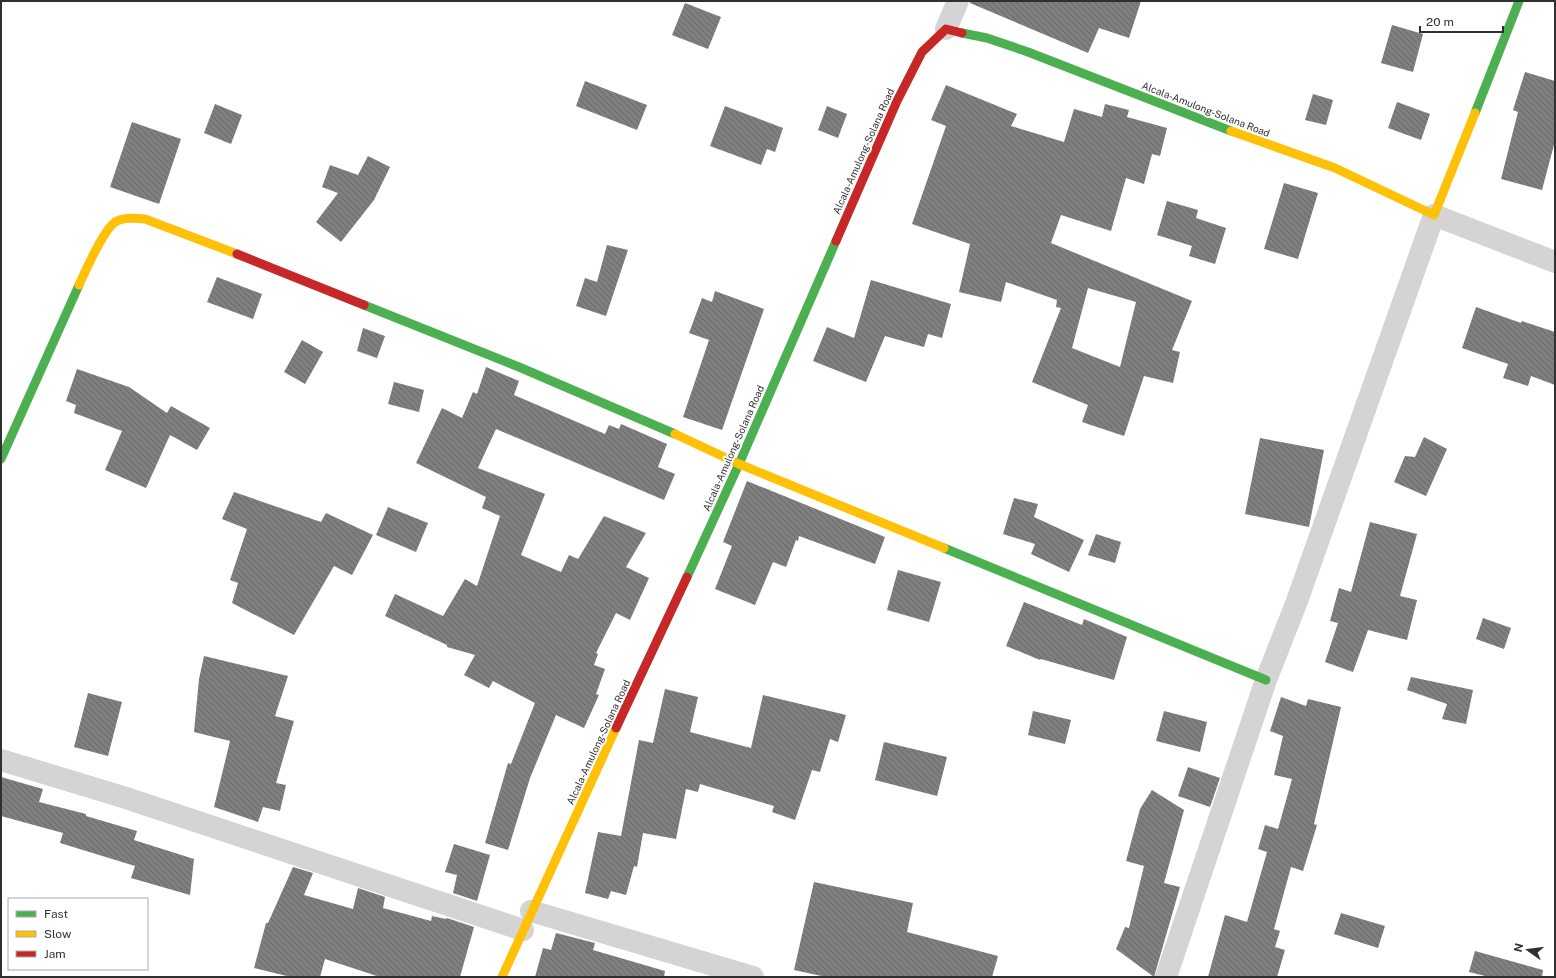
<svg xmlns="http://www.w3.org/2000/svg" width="1556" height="978" font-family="'Public Sans',sans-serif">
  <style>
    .building { fill: url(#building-back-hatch); fill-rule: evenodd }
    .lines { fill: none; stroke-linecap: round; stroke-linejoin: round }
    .street { stroke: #d4d4d4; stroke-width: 22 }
    .fast { stroke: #4caf50; stroke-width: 9 }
    .slow { stroke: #ffc107; stroke-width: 9 }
    .jam { stroke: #c62828; stroke-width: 9 }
    .labels { text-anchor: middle; stroke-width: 4; stroke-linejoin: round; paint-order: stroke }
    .street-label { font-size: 10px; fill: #303030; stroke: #fff }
  </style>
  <defs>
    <pattern id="building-back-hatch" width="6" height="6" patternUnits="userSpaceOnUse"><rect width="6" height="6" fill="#7f7f7f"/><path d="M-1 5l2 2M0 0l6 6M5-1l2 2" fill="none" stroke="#686868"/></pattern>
  </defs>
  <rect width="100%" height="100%" fill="#fff"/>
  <path class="building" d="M 970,1 L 1141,1 L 1129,38 L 1099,28 L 1088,53 L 970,3 Z
    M 685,3 L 721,17 L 708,49 L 672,35 Z
    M 1392,25 L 1423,34 L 1413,72 L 1381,63 Z
    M 1525,72 L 1555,81 L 1555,141 L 1542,190 L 1501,179 L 1518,112 L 1513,110 Z
    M 585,81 L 647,105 L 637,130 L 576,106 Z
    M 946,85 L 1017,114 L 1011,126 L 1064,142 L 1074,109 L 1102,117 L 1105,104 L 1129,110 L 1127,117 L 1167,128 L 1160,156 L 1152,154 L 1144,184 L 1126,178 L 1111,231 L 1061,215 L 1051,243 L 1192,301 L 1172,350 L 1180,352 L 1173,383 L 1144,376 L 1124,436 L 1082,422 L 1088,405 L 1032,382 L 1061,308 L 1056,307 L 1057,300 L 1006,282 L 1001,302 L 959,292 L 970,244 L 912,224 L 946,126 L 931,120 ZM 1088,288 L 1136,302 L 1120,367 L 1072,348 Z
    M 1313,94 L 1333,100 L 1326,125 L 1305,120 Z
    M 1397,102 L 1430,114 L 1421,140 L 1388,128 Z
    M 215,104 L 242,115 L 231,144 L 204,133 Z
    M 725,106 L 783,128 L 775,152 L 767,149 L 761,165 L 710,146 Z
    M 827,106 L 847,114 L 838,138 L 818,130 Z
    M 132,122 L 181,139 L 159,204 L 110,187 Z
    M 368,156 L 390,167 L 374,200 L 341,242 L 316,222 L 338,193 L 322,187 L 330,165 L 358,175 Z
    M 1284,183 L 1318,193 L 1298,259 L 1264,249 Z
    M 1167,201 L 1198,210 L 1196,218 L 1226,228 L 1215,264 L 1189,256 L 1192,246 L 1157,235 Z
    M 607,245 L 628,250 L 606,316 L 576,306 L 585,278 L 597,282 Z
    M 217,277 L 262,294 L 253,319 L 207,302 Z
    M 871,280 L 951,304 L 942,338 L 928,334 L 924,347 L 885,336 L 866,382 L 813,361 L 827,327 L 854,338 Z
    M 715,291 L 764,309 L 722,430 L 683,417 L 709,340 L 689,333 L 702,298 L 712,302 Z
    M 1476,307 L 1521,323 L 1522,321 L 1555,332 L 1555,385 L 1531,376 L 1528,386 L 1503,378 L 1508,364 L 1462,348 Z
    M 363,328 L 385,336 L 377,358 L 357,351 Z
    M 302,340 L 323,352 L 305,384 L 284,372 Z
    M 486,367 L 519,381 L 514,395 L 605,434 L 609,425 L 619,429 L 621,424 L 667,444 L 658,467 L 675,474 L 664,500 L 496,429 L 478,468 L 545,494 L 521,555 L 561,572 L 569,555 L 578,559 L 604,516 L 646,533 L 626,567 L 649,578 L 630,620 L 616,613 L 596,653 L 598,654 L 594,665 L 605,669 L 596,694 L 599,695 L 584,728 L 556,715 L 530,778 L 508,850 L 485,843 L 508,763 L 511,764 L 535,703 L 493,681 L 489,688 L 464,675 L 475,655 L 447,647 L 447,645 L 385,616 L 395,594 L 443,616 L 465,579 L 477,586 L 500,516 L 482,508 L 486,497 L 416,463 L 442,408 L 462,418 L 473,392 L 477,394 Z
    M 77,369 L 129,387 L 167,413 L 171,406 L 210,428 L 197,450 L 170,435 L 146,488 L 105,470 L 122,431 L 74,413 L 76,405 L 66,401 Z
    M 394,382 L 424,390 L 419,412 L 388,404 Z
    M 1424,437 L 1447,449 L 1426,496 L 1394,482 L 1405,456 L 1415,457 Z
    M 1260,438 L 1324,450 L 1309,527 L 1245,514 Z
    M 747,481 L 885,537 L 875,564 L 799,536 L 798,541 L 796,540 L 786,567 L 773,562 L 755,605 L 715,589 L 732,546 L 723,542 Z
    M 234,492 L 321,522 L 326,513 L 373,535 L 352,575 L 334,566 L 294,635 L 232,603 L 238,583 L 230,580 L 247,529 L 222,519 Z
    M 1014,498 L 1038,504 L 1034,517 L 1084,540 L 1069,572 L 1031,554 L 1035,544 L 1003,534 Z
    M 388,507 L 428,523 L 416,552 L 376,535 Z
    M 1370,522 L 1417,534 L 1400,596 L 1417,600 L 1407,640 L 1368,630 L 1353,672 L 1325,662 L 1338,623 L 1330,621 L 1339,588 L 1351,592 Z
    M 1096,534 L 1121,542 L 1115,563 L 1088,555 Z
    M 898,570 L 941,582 L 929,622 L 887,610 Z
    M 1024,602 L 1082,625 L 1084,619 L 1127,637 L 1114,680 L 1041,659 L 1040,660 L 1006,646 Z
    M 1483,618 L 1511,628 L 1504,649 L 1476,639 Z
    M 204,656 L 288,676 L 275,716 L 294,721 L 276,783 L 286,785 L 280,811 L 263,807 L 258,822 L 214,807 L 230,741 L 194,732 L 199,679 Z
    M 1411,677 L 1473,690 L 1466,724 L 1442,719 L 1447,704 L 1407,690 Z
    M 665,689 L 698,697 L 690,732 L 751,748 L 763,695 L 846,715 L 838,742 L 830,739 L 820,772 L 812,770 L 795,820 L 772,812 L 774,806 L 700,784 L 698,792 L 686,789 L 676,839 L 643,833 L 637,867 L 634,866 L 626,895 L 611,891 L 608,899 L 585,893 L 598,832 L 621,836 L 639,740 L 653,743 Z
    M 88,693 L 122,702 L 108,756 L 74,747 Z
    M 1281,697 L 1306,706 L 1308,699 L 1341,707 L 1314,824 L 1317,825 L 1303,871 L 1291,867 L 1274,929 L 1280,931 L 1275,947 L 1285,950 L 1277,977 L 1208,977 L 1225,915 L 1247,922 L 1267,852 L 1258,849 L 1265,825 L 1278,829 L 1292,779 L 1274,775 L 1283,736 L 1270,731 Z
    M 1033,711 L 1071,720 L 1065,744 L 1028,735 Z
    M 1164,711 L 1207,722 L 1200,752 L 1156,741 Z
    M 884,742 L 947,757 L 937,796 L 875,780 Z
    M 1188,767 L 1220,778 L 1210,807 L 1178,796 Z
    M 1,777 L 43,789 L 39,802 L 86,814 L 86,816 L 137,831 L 134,840 L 194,859 L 190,895 L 131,878 L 135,866 L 60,843 L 63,833 L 1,816 Z
    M 1152,790 L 1184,810 L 1164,883 L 1180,887 L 1154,977 L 1116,949 L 1125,927 L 1129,928 L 1144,866 L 1126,861 L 1140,809 Z
    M 454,844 L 490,855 L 477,901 L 453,893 L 457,875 L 445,872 Z
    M 293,867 L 313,873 L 304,895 L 353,909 L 358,888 L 385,897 L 383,908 L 431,921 L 432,916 L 446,919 L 447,918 L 474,927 L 460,977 L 380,977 L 325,959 L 320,977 L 291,977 L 254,968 L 266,923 L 268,923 Z
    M 814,882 L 913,903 L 907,932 L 998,956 L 992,977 L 826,977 L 794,970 Z
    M 1341,913 L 1385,926 L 1378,948 L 1334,934 Z
    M 556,933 L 595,943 L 593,950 L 665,971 L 664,977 L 535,977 L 543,948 L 551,950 Z
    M 1475,951 L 1543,970 L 1542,977 L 1489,977 L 1469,972 Z"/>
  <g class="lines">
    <path class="street" d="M 946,29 L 958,1
      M 1,760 L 123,797 L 523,930
      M 531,911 L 753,977
      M 1166,977 L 1266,680 L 1297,601 L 1434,215 L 1555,262"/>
    <path class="fast" d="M 962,33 L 987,38 L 1028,52 L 1231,131
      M 1475,113 L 1519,1
      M 364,305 L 519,367 L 675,434
      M 1,459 L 79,285
      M 944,548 L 1266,680
      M 687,577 L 739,464 L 836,241"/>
    <path class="slow" d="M 1231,131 L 1335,168 L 1434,215 L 1475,113
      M 79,285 C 85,272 105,226 117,221 C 125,217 136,218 145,219 L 237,254
      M 675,434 L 739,464 L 944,548
      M 502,977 L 616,728"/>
    <path class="jam" d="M 836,241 L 897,101 L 922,52 L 946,29 L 962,33
      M 237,254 L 364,305
      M 616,728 L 687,577"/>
  </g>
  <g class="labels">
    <g class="street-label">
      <text transform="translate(1206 109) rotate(21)" y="4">Alcala-Amulong-Solana Road</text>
      <text transform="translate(863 151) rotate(-66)" y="4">Alcala-Amulong-Solana Road</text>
      <text transform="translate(733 448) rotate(-66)" y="4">Alcala-Amulong-Solana Road</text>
      <text transform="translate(598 742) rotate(-65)" y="4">Alcala-Amulong-Solana Road</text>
    </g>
  </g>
  <rect width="1556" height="978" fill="none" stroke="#303030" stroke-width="4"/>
  <rect x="8" y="898" width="140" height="72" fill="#ffffff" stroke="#acacac"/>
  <rect x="16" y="911" width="20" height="6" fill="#4caf50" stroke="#acacac"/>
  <text x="44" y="918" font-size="12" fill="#303030">Fast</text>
  <rect x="16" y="931" width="20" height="6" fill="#ffc107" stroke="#acacac"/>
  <text x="44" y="938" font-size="12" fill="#303030">Slow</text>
  <rect x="16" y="951" width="20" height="6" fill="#c62828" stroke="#acacac"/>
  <text x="44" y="958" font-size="12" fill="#303030">Jam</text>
  <g transform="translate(1528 950) rotate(284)" stroke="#ffffff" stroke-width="3" paint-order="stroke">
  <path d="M0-3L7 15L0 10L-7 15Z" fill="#303030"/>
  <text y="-6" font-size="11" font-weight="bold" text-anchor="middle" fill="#303030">N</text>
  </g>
  <path d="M1420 26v6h83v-6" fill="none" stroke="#303030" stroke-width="2"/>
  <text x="1426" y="26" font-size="12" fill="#303030" stroke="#ffffff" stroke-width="3" paint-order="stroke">20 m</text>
</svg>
